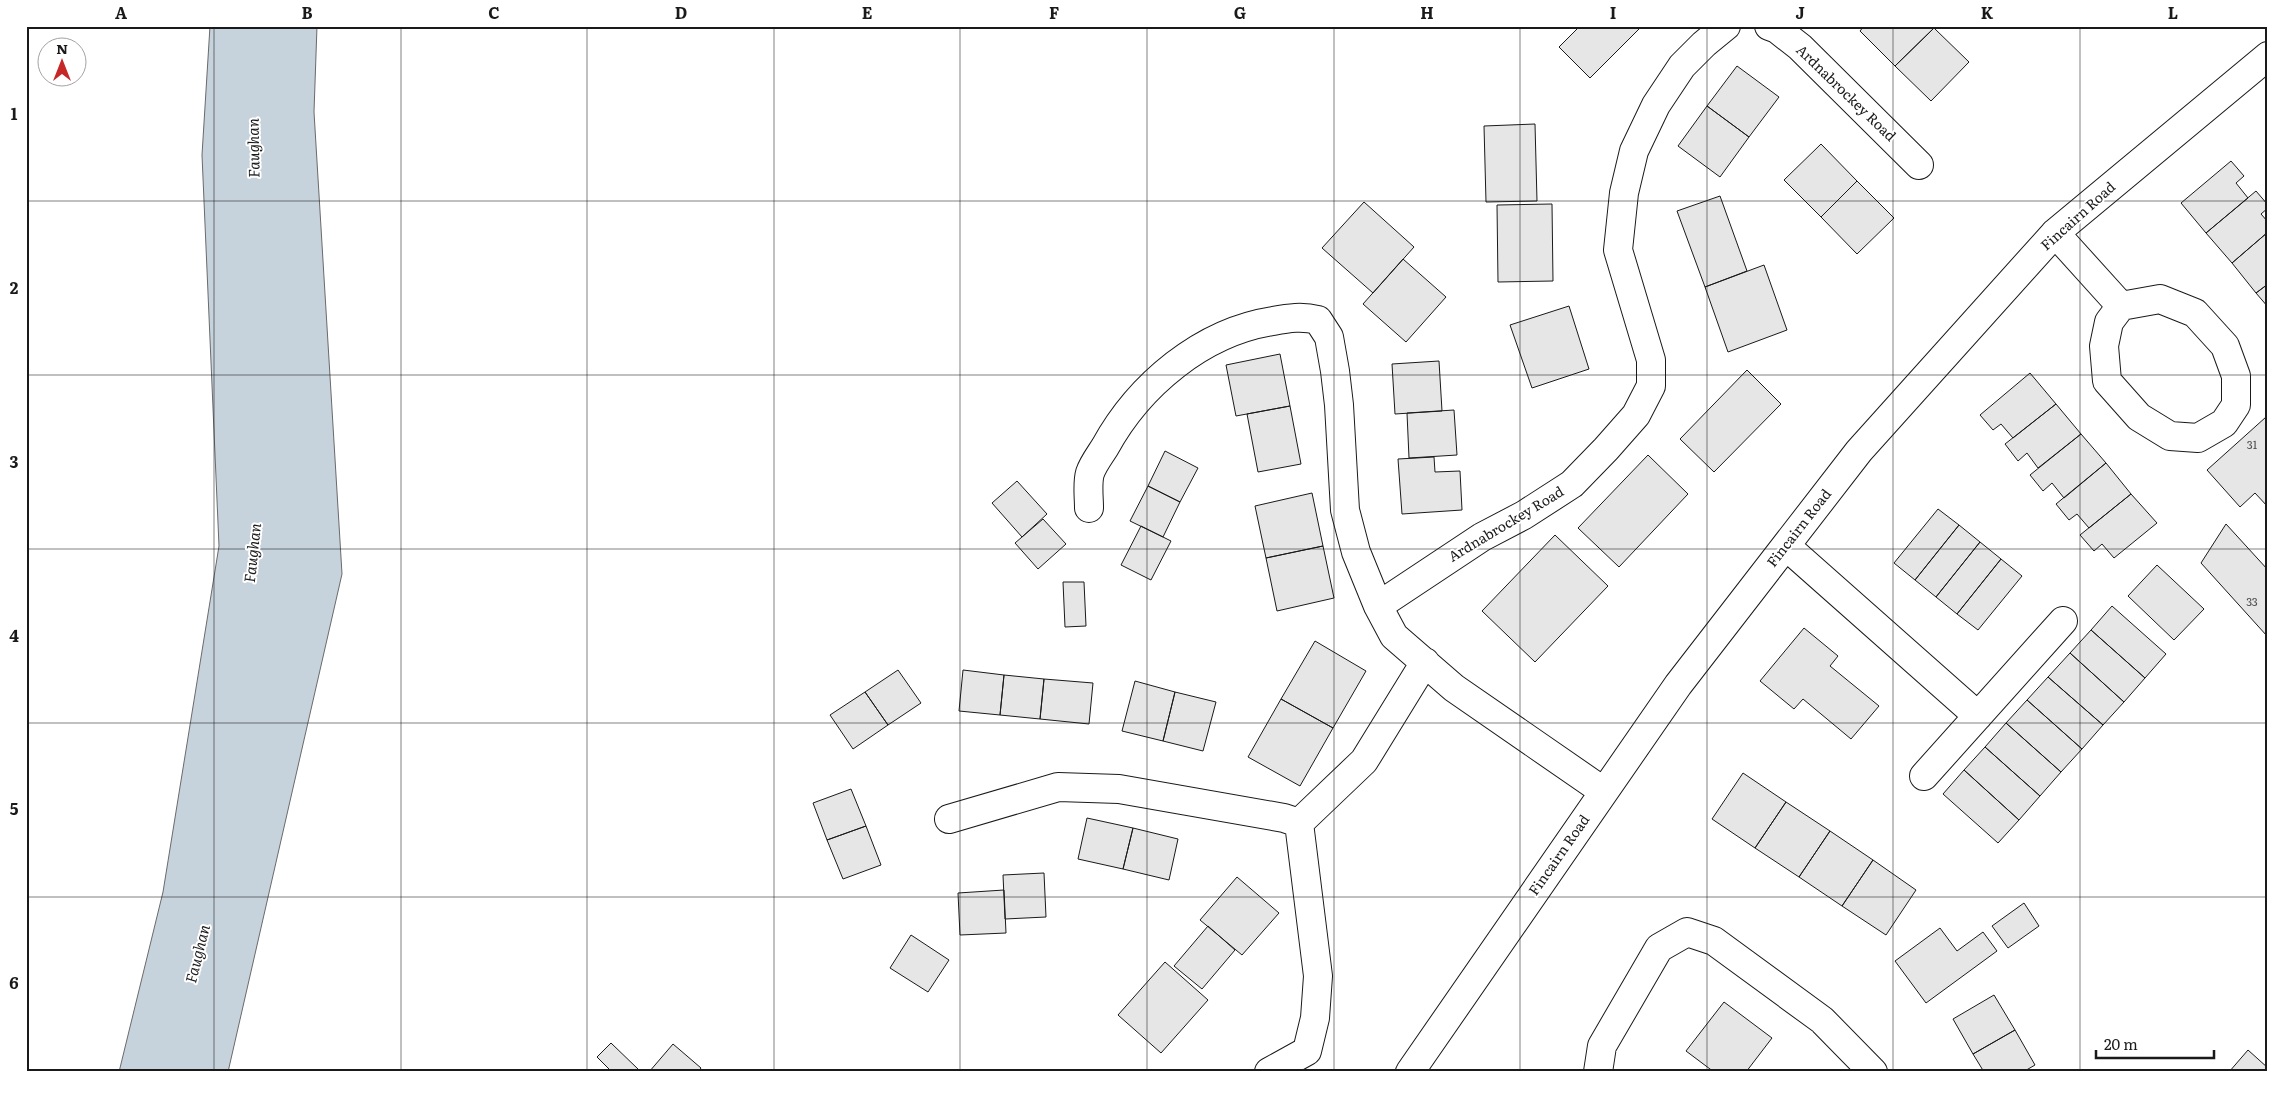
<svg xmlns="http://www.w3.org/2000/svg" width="2294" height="1098" font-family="Literata,serif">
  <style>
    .water { fill: #c6d2dc; stroke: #6a6a6a }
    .building { fill: #e6e6e6; stroke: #1a1a1a }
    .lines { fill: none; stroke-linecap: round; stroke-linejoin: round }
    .street-casing { stroke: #1a1a1a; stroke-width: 30 }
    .street { stroke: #fff; stroke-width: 28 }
    .grid { fill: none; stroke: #1a1a1a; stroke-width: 1; stroke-opacity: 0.55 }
    .labels { text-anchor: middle; stroke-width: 4; stroke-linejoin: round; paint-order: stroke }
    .number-label { font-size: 11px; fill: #4d4d4d }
    .street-label { font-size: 14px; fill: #1a1a1a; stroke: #fff }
    .water-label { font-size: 15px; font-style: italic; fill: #1a1a1a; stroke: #fff }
    .neatline { fill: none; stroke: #1a1a1a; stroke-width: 2 }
    .grid-label { font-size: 16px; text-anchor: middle; font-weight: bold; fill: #1a1a1a }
  </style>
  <rect width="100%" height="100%" fill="#fff"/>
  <path class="water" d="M 210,26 L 317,26 L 314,112 L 342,574 L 228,1072 L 119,1072 L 163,892 L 219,546 L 202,155 Z"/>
  <path class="building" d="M 1580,26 L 1642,26 L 1590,78 L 1559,47 Z
    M 1864,26 L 1932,26 L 1934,28 L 1895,66 L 1860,31 Z
    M 1934,28 L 1969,62 L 1931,101 L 1895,66 Z
    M 1737,66 L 1779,97 L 1749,137 L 1707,106 Z
    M 1707,106 L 1749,137 L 1720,177 L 1678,146 Z
    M 1535,124 L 1537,201 L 1486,202 L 1484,126 Z
    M 1821,144 L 1857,181 L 1821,217 L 1784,180 Z
    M 2231,161 L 2244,176 L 2236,183 L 2248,198 L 2206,233 L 2181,203 Z
    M 1857,181 L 1894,218 L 1857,254 L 1821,217 Z
    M 2256,191 L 2268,205 L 2268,208 L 2261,214 L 2268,222 L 2268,232 L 2232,263 L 2206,233 Z
    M 1720,196 L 1747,271 L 1705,287 L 1677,211 Z
    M 1364,202 L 1414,247 L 1373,293 L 1322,248 Z
    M 1552,204 L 1553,281 L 1498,282 L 1497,205 Z
    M 2268,232 L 2268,284 L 2256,293 L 2232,263 Z
    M 1403,259 L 1446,297 L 1406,342 L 1363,304 Z
    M 1764,265 L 1787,330 L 1728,352 L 1705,287 Z
    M 2268,284 L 2268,307 L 2256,293 Z
    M 1569,306 L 1589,369 L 1532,388 L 1510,325 Z
    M 1280,354 L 1290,406 L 1236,416 L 1226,365 Z
    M 1439,361 L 1442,411 L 1395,414 L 1392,364 Z
    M 1747,370 L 1781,404 L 1714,472 L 1680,439 Z
    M 2030,373 L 2056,404 L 2013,438 L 2001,424 L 1993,430 L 1980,415 Z
    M 2056,404 L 2081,434 L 2038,468 L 2027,453 L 2018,461 L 2005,444 Z
    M 1290,406 L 1301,464 L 1258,472 L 1247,414 Z
    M 1454,410 L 1457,455 L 1409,458 L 1407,413 Z
    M 2266,417 L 2268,507 L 2255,493 L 2240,507 L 2207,470 Z
    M 2081,434 L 2106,463 L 2064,498 L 2052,483 L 2043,491 L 2030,475 Z
    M 1165,451 L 1198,468 L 1180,502 L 1148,486 Z
    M 1648,455 L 1688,494 L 1619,567 L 1578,528 Z
    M 1434,457 L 1435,472 L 1460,471 L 1462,510 L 1402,514 L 1398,459 Z
    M 2106,463 L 2131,494 L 2089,528 L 2077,514 L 2069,520 L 2056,504 Z
    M 1017,481 L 1047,514 L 1022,537 L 992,503 Z
    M 1148,486 L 1180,502 L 1163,537 L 1130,521 Z
    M 1312,493 L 1323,546 L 1266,558 L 1255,506 Z
    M 2131,494 L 2157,523 L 2114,558 L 2102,544 L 2094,551 L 2080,535 Z
    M 1938,509 L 1959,525 L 1915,580 L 1894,563 Z
    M 1043,519 L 1066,544 L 1038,569 L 1015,543 Z
    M 2226,524 L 2268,570 L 2267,636 L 2201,563 Z
    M 1959,525 L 1980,542 L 1936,597 L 1915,580 Z
    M 1141,526 L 1171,541 L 1151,580 L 1121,565 Z
    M 1555,535 L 1608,586 L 1535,662 L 1482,611 Z
    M 1980,542 L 2001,559 L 1957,614 L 1936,597 Z
    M 1323,546 L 1334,598 L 1277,611 L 1266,558 Z
    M 2001,559 L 2022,576 L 1978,630 L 1957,614 Z
    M 2157,565 L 2204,609 L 2174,640 L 2128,596 Z
    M 1063,582 L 1084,582 L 1086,626 L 1065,627 Z
    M 2112,606 L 2166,654 L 2145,678 L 2091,630 Z
    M 1804,628 L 1838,656 L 1830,666 L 1879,706 L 1851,739 L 1803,699 L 1794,709 L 1760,681 Z
    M 2091,630 L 2145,678 L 2124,702 L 2070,653 Z
    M 1315,641 L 1366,671 L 1333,728 L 1281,699 Z
    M 2070,653 L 2124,702 L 2103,725 L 2048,677 Z
    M 898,670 L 921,703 L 888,725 L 865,692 Z
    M 963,670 L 1004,675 L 1000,715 L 959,711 Z
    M 1004,675 L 1044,679 L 1040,719 L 1000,715 Z
    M 2048,677 L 2103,725 L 2082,749 L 2027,700 Z
    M 1044,679 L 1093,683 L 1089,724 L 1040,719 Z
    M 1135,681 L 1175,692 L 1163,741 L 1122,731 Z
    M 865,692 L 888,725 L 853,749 L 830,715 Z
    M 1175,692 L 1216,702 L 1203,751 L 1163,741 Z
    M 1281,699 L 1333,728 L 1300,786 L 1248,757 Z
    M 2027,700 L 2082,749 L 2061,772 L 2006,723 Z
    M 2006,723 L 2061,772 L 2040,796 L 1985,747 Z
    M 1985,747 L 2040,796 L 2019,820 L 1964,770 Z
    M 1964,770 L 2019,820 L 1998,843 L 1943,794 Z
    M 1743,773 L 1786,802 L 1755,848 L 1712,819 Z
    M 851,789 L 866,826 L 827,840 L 813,803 Z
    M 1786,802 L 1830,831 L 1799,877 L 1755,848 Z
    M 1087,818 L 1133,828 L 1123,869 L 1078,859 Z
    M 866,826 L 881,865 L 843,879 L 827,840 Z
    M 1133,828 L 1178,839 L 1169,880 L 1123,869 Z
    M 1830,831 L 1873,860 L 1842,906 L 1799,877 Z
    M 1873,860 L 1916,890 L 1886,935 L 1842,906 Z
    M 1044,873 L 1046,917 L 1005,919 L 1003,875 Z
    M 1237,877 L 1279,913 L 1242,955 L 1200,920 Z
    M 1004,890 L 1006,933 L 960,935 L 958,893 Z
    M 2024,903 L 2039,926 L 2008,948 L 1992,926 Z
    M 1208,926 L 1235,950 L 1202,989 L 1174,966 Z
    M 1940,928 L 1957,951 L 1983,932 L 1997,951 L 1926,1003 L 1895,961 Z
    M 911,935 L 949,960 L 928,992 L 890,968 Z
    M 1165,962 L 1208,1000 L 1161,1053 L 1118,1015 Z
    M 1994,995 L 2015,1030 L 1973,1054 L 1953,1019 Z
    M 1724,1002 L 1772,1038 L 1746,1072 L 1714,1072 L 1686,1051 Z
    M 2015,1030 L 2035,1065 L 2023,1072 L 1984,1072 L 1973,1054 Z
    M 611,1043 L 638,1069 L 635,1072 L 612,1072 L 597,1057 Z
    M 673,1044 L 701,1068 L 698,1072 L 649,1072 Z
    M 2248,1050 L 2268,1068 L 2268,1072 L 2229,1072 Z"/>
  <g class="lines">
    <g class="street-casing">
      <path id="street" d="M 1769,26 L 1777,29 L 1800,47 L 1919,165
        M 2055,233 L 2121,306 L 2160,299 L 2195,313 L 2225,346 L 2236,376 L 2236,405 L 2224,423 L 2198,438 L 2170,436 L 2139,417 L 2107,381 L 2104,346 L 2109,322 L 2121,306
        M 1089,508 C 1089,497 1087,483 1090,473 C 1093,464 1100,455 1105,447 C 1139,385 1202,332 1273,321 C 1289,318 1302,316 1318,320 L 1329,337 L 1335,371 L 1339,405 L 1345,510 L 1356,552 L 1378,606 L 1394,636 L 1454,688 L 1603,791
        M 1786,546 L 1978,716
        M 1378,606 L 1482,537 L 1524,515 L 1572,484 L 1606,449 L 1636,415 L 1651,386 L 1651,360 L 1618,250 L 1624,193 L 1634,151 L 1656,105 L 1682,66 L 1704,44 L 1726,26
        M 1924,776 L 2063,621
        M 949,819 L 1058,787 L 1119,789 L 1284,818 L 1299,823
        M 1269,1072 L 1307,1051 L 1315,1018 L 1318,976 L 1299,823 L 1364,761 L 1425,662
        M 1410,1072 L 1678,685 L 1859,451 L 2055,233 L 2268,56
        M 1598,1072 L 1602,1046 L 1659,948 L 1687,932 L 1714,941 L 1822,1020 L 1873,1072"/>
    </g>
    <use href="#street" class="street"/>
  </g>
  <path class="grid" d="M 214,26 L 214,1072M 401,26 L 401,1072M 587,26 L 587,1072M 774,26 L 774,1072M 960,26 L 960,1072M 1147,26 L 1147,1072M 1334,26 L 1334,1072M 1520,26 L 1520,1072M 1707,26 L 1707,1072M 1893,26 L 1893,1072M 2080,26 L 2080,1072M 26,201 L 2268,201M 26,375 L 2268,375M 26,549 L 2268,549M 26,723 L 2268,723M 26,897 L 2268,897"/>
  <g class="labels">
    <g class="number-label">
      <text x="2252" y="449">31</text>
      <text x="2252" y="606">33</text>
    </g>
    <g class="street-label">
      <text transform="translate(1846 93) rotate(44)" y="5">Ardnabrockey Road</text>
      <text transform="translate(2078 216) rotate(-42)" y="5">Fincairn Road</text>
      <text transform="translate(1506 524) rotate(-31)" y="5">Ardnabrockey Road</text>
      <text transform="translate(1799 528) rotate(-52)" y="5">Fincairn Road</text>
      <text transform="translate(1559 855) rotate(-55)" y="5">Fincairn Road</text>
    </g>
    <g class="water-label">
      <text transform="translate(254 148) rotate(-91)" y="5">Faughan</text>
      <text transform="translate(253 553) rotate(-84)" y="5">Faughan</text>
      <text transform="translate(198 954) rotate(-76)" y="5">Faughan</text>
    </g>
  </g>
  <rect width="2294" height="1098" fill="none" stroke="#ffffff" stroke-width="55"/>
  <g transform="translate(62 62)"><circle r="24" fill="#ffffff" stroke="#a3a3a3"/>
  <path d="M0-4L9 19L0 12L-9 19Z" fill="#c62828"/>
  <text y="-8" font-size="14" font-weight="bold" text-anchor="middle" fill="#1a1a1a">N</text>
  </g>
  <path d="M2096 1050v8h118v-8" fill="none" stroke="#1a1a1a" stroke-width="2.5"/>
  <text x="2104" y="1050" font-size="15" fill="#1a1a1a" stroke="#ffffff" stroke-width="4" paint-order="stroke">20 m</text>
  <rect x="28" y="28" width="2238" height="1042" class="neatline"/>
  <g class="grid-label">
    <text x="121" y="19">A</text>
    <text x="307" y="19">B</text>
    <text x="494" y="19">C</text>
    <text x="681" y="19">D</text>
    <text x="867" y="19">E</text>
    <text x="1054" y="19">F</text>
    <text x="1240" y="19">G</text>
    <text x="1427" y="19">H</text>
    <text x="1613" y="19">I</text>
    <text x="1800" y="19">J</text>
    <text x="1987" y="19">K</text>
    <text x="2173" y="19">L</text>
    <text x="14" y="120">1</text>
    <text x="14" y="294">2</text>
    <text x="14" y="468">3</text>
    <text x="14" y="642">4</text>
    <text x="14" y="815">5</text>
    <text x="14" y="989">6</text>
  </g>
</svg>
